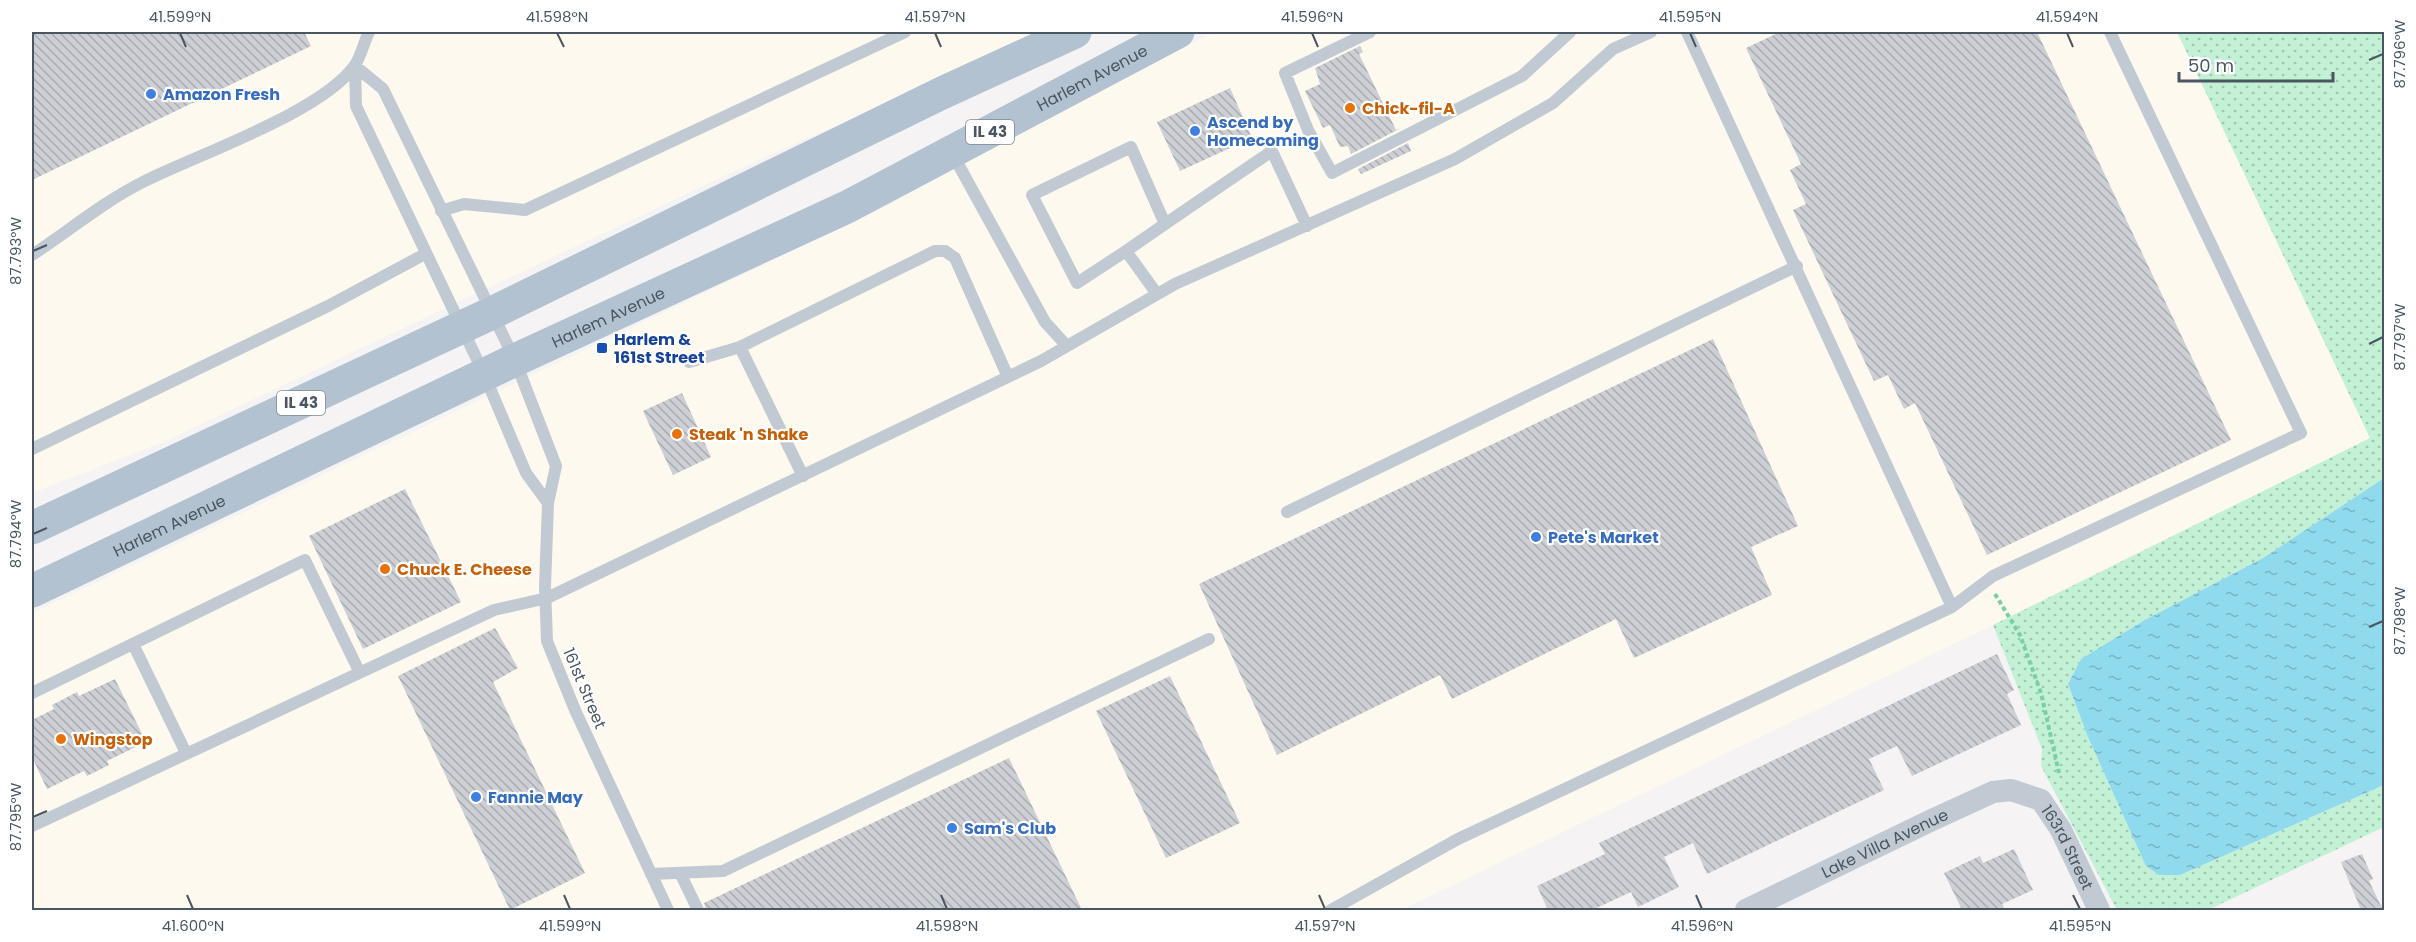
<svg xmlns="http://www.w3.org/2000/svg" width="2416" height="942" font-family="Poppins,sans-serif">
  <style>
    .commercial { fill: #fdf9ef }
    .grass { fill: url(#grass-dots) }
    .water { fill: url(#water-ripples) }
    .building { fill: url(#building-back-hatch) }
    .lines { fill: none; stroke-linecap: round; stroke-linejoin: round }
    .path { stroke: #7ad0a6; stroke-width: 4; stroke-dasharray: 4.5 3; stroke-linecap: butt }
    .service { stroke: #c1cad2; stroke-width: 12 }
    .minor { stroke: #c1cad2; stroke-width: 22 }
    .primary { stroke: #b3c2d1; stroke-width: 33 }
    .ticks { fill: none; stroke: #4a5661; stroke-width: 2 }
    .shop-dot { fill: #3f7fe0; stroke: #fff; stroke-width: 2 }
    .food-dot { fill: #e8710a; stroke: #fff; stroke-width: 2 }
    .transit-dot { fill: #1a4fb4; stroke: #fff; stroke-width: 2 }
    .labels { text-anchor: middle; stroke-width: 4.5; stroke-linejoin: round; paint-order: stroke }
    .shield { fill: #fff; stroke: #808990; stroke-width: 1.5 }
    .shield-label { font-size: 15px; font-weight: bold; fill: #4a5661 }
    .street-label { font-size: 16px; fill: #4a5661; stroke: #fff }
    .shop-label { font-size: 16px; font-weight: bold; fill: #366cbe; stroke: #fff; text-anchor: start }
    .food-label { font-size: 16px; font-weight: bold; fill: #c56008; stroke: #fff; text-anchor: start }
    .transit-label { font-size: 16px; font-weight: bold; fill: #164399; stroke: #fff; text-anchor: start }
    .neatline { fill: none; stroke: #4a5661; stroke-width: 2 }
    .ticks-label { font-size: 15px; text-anchor: middle; fill: #4a5661 }
  </style>
  <defs>
    <pattern id="grass-dots" width="8" height="8" patternUnits="userSpaceOnUse" patternTransform="scale(1.5)"><rect width="8" height="8" fill="#c3f1d5"/><path d="M2 2h.1M6 6h.1" fill="none" stroke="#a0c6b0" stroke-width="1.8" stroke-linecap="round"/></pattern>
    <pattern id="water-ripples" width="26" height="14" patternUnits="userSpaceOnUse" patternTransform="scale(1.5)"><rect width="26" height="14" fill="#90daee"/><path d="M2 4q2-2 4 0t4 0M15 11q2-2 4 0t4 0" fill="none" stroke="#78b4c4"/></pattern>
    <pattern id="building-back-hatch" width="6" height="6" patternUnits="userSpaceOnUse" patternTransform="scale(1.5)"><rect width="6" height="6" fill="#cdcfd5"/><path d="M-1 5l2 2M0 0l6 6M5-1l2 2" fill="none" stroke="#a8abb0"/></pattern>
  </defs>
  <rect width="100%" height="100%" fill="#f5f3f3"/>
  <path class="commercial" d="M 32,32 L 1050,32 L 758,160 L 161,443 L 32,493 Z
    M 1214,32 L 2177,32 L 2370,438 L 1993,625 L 1401,910 L 32,910 L 32,613 L 887,206 L 1048,115 Z"/>
  <path class="grass" d="M 2177,32 L 2384,32 L 2384,478 L 2263,558 L 2143,621 L 2081,659 L 2068,684 L 2088,737 L 2146,865 L 2159,875 L 2180,875 L 2384,785 L 2384,827 L 2208,910 L 2117,910 L 2041,766 L 2042,749 L 1993,625 L 2370,438 Z"/>
  <path class="water" d="M 2384,478 L 2384,785 L 2180,875 L 2159,875 L 2146,866 L 2088,737 L 2068,684 L 2081,659 L 2143,621 L 2263,558 Z"/>
  <path class="building" d="M 32,32 L 304,32 L 311,46 L 32,180 Z
    M 1780,32 L 2037,32 L 2231,440 L 1987,555 L 1915,403 L 1904,409 L 1888,375 L 1874,381 L 1793,210 L 1806,204 L 1790,170 L 1801,164 L 1746,48 Z
    M 1360,46 L 1363,52 L 1359,54 L 1396,130 L 1401,128 L 1351,154 L 1348,146 L 1340,147 L 1330,125 L 1323,128 L 1305,91 L 1320,84 L 1315,68 Z
    M 1230,88 L 1252,138 L 1180,171 L 1157,122 Z
    M 1408,143 L 1411,151 L 1361,174 L 1358,169 Z
    M 1713,339 L 1798,526 L 1751,547 L 1772,595 L 1634,658 L 1616,619 L 1452,699 L 1440,675 L 1277,755 L 1199,584 Z
    M 682,393 L 711,457 L 673,475 L 643,411 Z
    M 405,489 L 461,602 L 363,649 L 309,536 Z
    M 495,628 L 518,668 L 493,682 L 585,873 L 510,910 L 398,676 Z
    M 1997,654 L 2014,690 L 2007,694 L 2021,725 L 1912,776 L 1897,746 L 1869,759 L 1884,790 L 1707,874 L 1693,843 L 1664,857 L 1679,887 L 1638,907 L 1631,892 L 1592,910 L 1548,910 L 1537,886 L 1605,854 L 1599,843 Z
    M 1170,676 L 1240,823 L 1166,858 L 1096,711 Z
    M 115,679 L 146,742 L 107,761 L 109,765 L 87,776 L 84,771 L 47,789 L 32,757 L 32,720 L 54,709 L 52,705 L 77,692 L 79,696 Z
    M 1009,758 L 1082,910 L 706,910 L 704,903 Z
    M 2014,849 L 2033,890 L 2002,904 L 2005,910 L 1962,910 L 1944,873 L 1980,856 L 1983,863 Z
    M 2362,854 L 2373,879 L 2369,881 L 2383,910 L 2361,910 L 2341,862 Z"/>
  <g class="lines">
    <path class="path" d="M 1995,594 L 2020,635 L 2041,693 L 2059,773"/>
    <path class="service" d="M 1370,32 L 1285,73 L 1308,130 L 1332,173 L 1522,76 L 1570,32
      M 1687,32 L 1952,607
      M 355,66 L 383,89 L 515,360 L 556,466 L 548,503 L 545,587 L 547,641 L 575,710 L 668,910
      M 355,66 L 356,106 L 484,374 L 526,473 L 548,503
      M 952,153 L 1045,322 L 1066,345
      M 441,211 L 464,204 L 525,210 L 905,32
      M 1126,251 L 1165,224
      M 32,255 C 69,231 103,202 143,182 C 196,155 323,112 355,65 C 361,56 364,42 369,32
      M 1157,294 L 1126,251 L 1077,283 L 1032,195 L 1131,147 L 1165,224 L 1272,151 L 1307,226
      M 689,362 L 740,347
      M 32,449 L 328,306 L 425,254
      M 803,476 L 740,347 L 935,251 L 945,251 L 955,258 L 1008,377
      M 1287,512 L 1797,266
      M 133,644 L 186,753
      M 32,693 L 305,560 L 359,671
      M 32,826 L 494,610 L 547,598 L 1041,361 L 1175,284 L 1455,159 L 1553,103 L 1613,49 L 1651,32
      M 680,873 L 698,910
      M 651,874 L 723,871 L 1209,639
      M 1331,910 L 1458,839 L 1952,607 L 1993,576 L 2301,433 L 2110,32"/>
    <path class="minor" id="s1" d="M 1746,910 L 1932,820 L 1993,792 L 2011,790 L 2041,800 L 2061,830 L 2099,910"/>
    <g class="primary">
      <path d="M 32,528 L 492,313 L 942,93 L 1075,32"/>
      <path id="s2" d="M 32,591 L 515,360 L 847,207 L 1178,32"/>
    </g>
  </g>
  <path class="ticks" d="M 180,33 L 186,47M 557,33 L 564,47M 935,33 L 941,47M 1312,33 L 1318,47M 1690,33 L 1696,47M 2067,33 L 2073,47M 2369,60 L 2383,54M 33,251 L 47,245M 2369,344 L 2383,337M 33,534 L 47,528M 2369,627 L 2383,621M 33,817 L 47,811M 187,895 L 193,909M 564,895 L 570,909M 941,895 L 947,909M 1319,895 L 1325,909M 1696,895 L 1702,909M 2073,895 L 2080,909"/>
  <g class="shop-dot">
    <circle cx="151" cy="94" r="6"/>
    <circle cx="1195" cy="131" r="6"/>
    <circle cx="1536" cy="537" r="6"/>
    <circle cx="476" cy="797" r="6"/>
    <circle cx="952" cy="828" r="6"/>
  </g>
  <g class="food-dot">
    <circle cx="1350" cy="108" r="6"/>
    <circle cx="677" cy="434" r="6"/>
    <circle cx="385" cy="569" r="6"/>
    <circle cx="61" cy="739" r="6"/>
  </g>
  <rect class="transit-dot" x="596" y="342" width="12" height="12" rx="3"/>
  <g class="labels">
    <g class="shield">
      <rect x="966" y="120" width="48" height="24" rx="4.5"/>
      <rect x="277" y="391" width="48" height="24" rx="4.5"/>
    </g>
    <g class="shield-label">
      <text x="990" y="137">IL 43</text>
      <text x="301" y="408">IL 43</text>
    </g>
    <g class="street-label">
      <text dy="6" stroke="none"><textPath href="#s2" startOffset="1178">Harlem Avenue</textPath></text>
      <text dy="6" stroke="none"><textPath href="#s2" startOffset="638">Harlem Avenue</textPath></text>
      <text dy="6" stroke="none"><textPath href="#s2" startOffset="152">Harlem Avenue</textPath></text>
      <text transform="translate(585 688) rotate(67)" y="6">161st Street</text>
      <text dy="6" stroke="none"><textPath href="#s1" startOffset="154">Lake Villa Avenue</textPath></text>
      <text dy="6" stroke="none"><textPath href="#s1" startOffset="378">163rd Street</textPath></text>
    </g>
    <g class="shop-label">
      <text x="163" y="100">Amazon Fresh</text>
      <text x="1207" y="128">Ascend by<tspan x="1207" dy="18">Homecoming</tspan></text>
      <text x="1548" y="543">Pete's Market</text>
      <text x="488" y="803">Fannie May</text>
      <text x="964" y="834">Sam's Club</text>
    </g>
    <g class="food-label">
      <text x="1362" y="114">Chick-fil-A</text>
      <text x="689" y="440">Steak 'n Shake</text>
      <text x="397" y="575">Chuck E. Cheese</text>
      <text x="73" y="745">Wingstop</text>
    </g>
    <g class="transit-label">
      <text x="614" y="345">Harlem &amp;<tspan x="614" dy="18">161st Street</tspan></text>
    </g>
  </g>
  <rect width="2416" height="942" fill="none" stroke="#ffffff" stroke-width="66"/>
  <path d="M2179 72v9h154v-9" fill="none" stroke="#4a5661" stroke-width="3"/>
  <text x="2188" y="72" font-size="18" fill="#4a5661" stroke="#ffffff" stroke-width="4.5" paint-order="stroke">50 m</text>
  <rect x="33" y="33" width="2350" height="876" class="neatline"/>
  <g class="ticks-label">
    <text x="180" y="22">41.599°N</text>
    <text x="557" y="22">41.598°N</text>
    <text x="935" y="22">41.597°N</text>
    <text x="1312" y="22">41.596°N</text>
    <text x="1690" y="22">41.595°N</text>
    <text x="2067" y="22">41.594°N</text>
    <text transform="translate(2400 54) rotate(-90)" y="5">87.796°W</text>
    <text transform="translate(16 251) rotate(-90)" y="5">87.793°W</text>
    <text transform="translate(2400 337) rotate(-90)" y="5">87.797°W</text>
    <text transform="translate(16 534) rotate(-90)" y="5">87.794°W</text>
    <text transform="translate(2400 621) rotate(-90)" y="5">87.798°W</text>
    <text transform="translate(16 817) rotate(-90)" y="5">87.795°W</text>
    <text x="193" y="931">41.600°N</text>
    <text x="570" y="931">41.599°N</text>
    <text x="947" y="931">41.598°N</text>
    <text x="1325" y="931">41.597°N</text>
    <text x="1702" y="931">41.596°N</text>
    <text x="2080" y="931">41.595°N</text>
  </g>
</svg>
